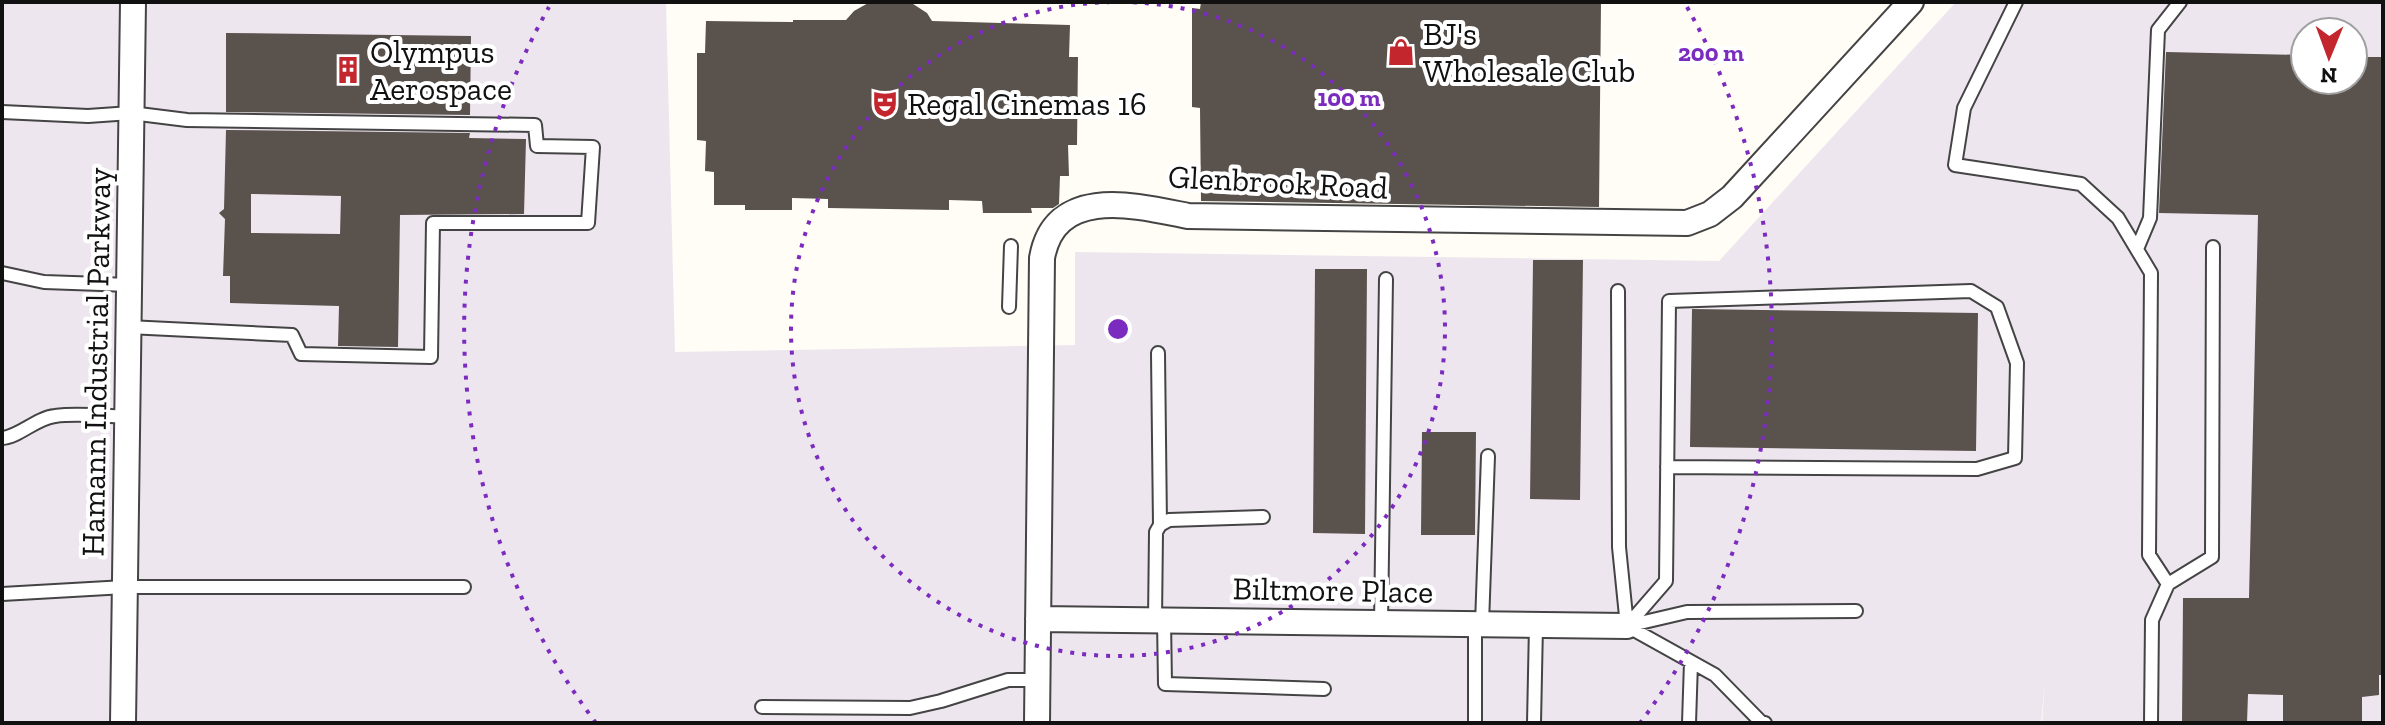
<svg xmlns="http://www.w3.org/2000/svg" width="2385" height="725" font-family="'Zilla Slab',serif">
  <style>
    .industrial { fill: #eee6ef; fill-rule: evenodd }
    .building { fill: #5a524d; fill-rule: evenodd }
    .lines { fill: none; stroke-linecap: round; stroke-linejoin: round }
    .lane-casing { stroke: #444; stroke-width: 16 }
    .street-casing { stroke: #444; stroke-width: 28 }
    .lane { stroke: #fff; stroke-width: 12 }
    .street { stroke: #fff; stroke-width: 24 }
    .ring { fill: none; stroke: #7b2cbf; stroke-width: 4; stroke-dasharray: 4 8 }
    .labels { text-anchor: middle; stroke-width: 8; stroke-linejoin: round; paint-order: stroke }
    .poi-label { font-size: 32px; fill: #111; stroke: #fff; text-anchor: start }
    .street-label { font-size: 32px; fill: #111; stroke: #fff }
    .centre { fill: #7b2cbf; stroke: #fff; stroke-width: 4 }
    .ring-label { font-size: 24px; text-anchor: middle; font-weight: bold; fill: #7b2cbf; stroke: #fff; stroke-width: 8; stroke-linejoin: round; paint-order: stroke }
  </style>
  <rect width="100%" height="100%" fill="#fffdf5"/>
  <path class="industrial" d="M 2,2 L 666,2 L 675,352 L 1075,345 L 1075,252 L 1719,261 L 1956,2 L 2383,2 L 2383,723 L 2042,723 L 2045,683 L 2041,723 L 2,723 ZM 2305,32 L 2353,32 L 2353,80 L 2305,80 Z"/>
  <path class="building" d="M 870,2 L 910,2 L 927,13 L 932,21 L 1070,25 L 1069,57 L 1078,57 L 1077,145 L 1068,145 L 1069,176 L 1060,176 L 1059,204 L 1053,208 L 1031,208 L 1032,213 L 983,213 L 982,201 L 949,200 L 949,210 L 828,208 L 828,199 L 792,198 L 792,210 L 745,210 L 745,205 L 714,205 L 714,172 L 705,171 L 706,141 L 697,140 L 697,53 L 705,53 L 706,21 L 793,22 L 793,20 L 846,20 L 854,11 Z
    M 1201,2 L 1601,2 L 1599,207 L 1201,201 L 1200,108 L 1192,107 L 1192,8 L 1200,9 Z
    M 226,33 L 471,36 L 470,115 L 226,112 Z
    M 2166,52 L 2305,55 L 2305,80 L 2353,80 L 2353,57 L 2383,57 L 2383,675 L 2379,675 L 2379,695 L 2362,697 L 2362,723 L 2283,723 L 2283,695 L 2248,694 L 2247,723 L 2182,723 L 2183,598 L 2249,598 L 2258,215 L 2159,213 Z
    M 226,130 L 470,133 L 469,138 L 526,139 L 524,214 L 400,215 L 398,347 L 338,346 L 339,306 L 230,303 L 230,276 L 223,276 L 225,219 L 219,213 L 224,209 ZM 251,194 L 341,196 L 340,234 L 251,233 Z
    M 1533,260 L 1583,260 L 1580,500 L 1530,499 Z
    M 1315,269 L 1367,269 L 1365,534 L 1313,533 Z
    M 1692,309 L 1978,313 L 1976,451 L 1690,447 Z
    M 1422,432 L 1476,432 L 1475,535 L 1421,535 Z"/>
  <g class="lines">
    <g class="lane-casing">
      <path id="lane" d="M 2016,2 L 1964,108 L 1955,165 L 2081,184 L 2118,218 L 2151,273 L 2149,555 L 2168,584
        M 2,112 L 88,116 L 131,113 L 187,120 L 535,125 L 537,146 L 593,147 L 588,223 L 433,223 L 431,357 L 301,354 L 292,335 L 128,327
        M 2137,249 L 2150,218 L 2158,30 L 2180,2
        M 2,273 L 44,282 L 130,285
        M 1618,291 L 1619,547 L 1627,626
        M 1009,307 L 1011,246
        M 1158,353 L 1160,525
        M 2,438 C 19,437 36,418 55,416 C 78,413 104,416 127,417
        M 2,594 L 125,587 L 464,587
        M 1155,620 L 1156,532 L 1160,525 L 1169,520 L 1263,517
        M 1164,620 L 1165,684 L 1324,689
        M 1381,623 L 1386,279
        M 1482,624 L 1488,456
        M 1627,626 L 1666,581 L 1669,301 L 1971,291 L 1997,307 L 2017,363 L 2015,458 L 1977,469 L 1667,467
        M 1627,626 L 1687,612 L 1856,611
        M 1627,626 L 1715,675 L 1761,722 L 1765,723
        M 762,707 L 910,708 L 941,701 L 1008,680 L 1037,680
        M 1475,723 L 1475,624
        M 1534,723 L 1536,625
        M 1689,723 L 1691,662
        M 2151,723 L 2152,620 L 2168,584 L 2212,557 L 2213,247"/>
    </g>
    <g class="street-casing">
      <path id="street" d="M 1038,619 L 1627,626
        M 123,723 L 133,2
        M 1037,723 L 1042,258 C 1055,184 1138,206 1188,216 L 1687,223 L 1710,214 L 1732,197 L 1911,2"/>
    </g>
    <use href="#lane" class="lane"/>
    <use href="#street" class="street"/>
  </g>
  <g class="ring">
    <path d="M1121 2A327 327 0 1 1 1115 2"/>
    <path d="M596 723A654 654 0 0 1 549 7M1687 7A654 654 0 0 1 1640 723"/>
  </g>
  <defs>
    <g id="shop-bare" transform="scale(2.16)"><path d="M-5-2.5h2.3a2.7 3.5 0 0 1 5.4 0H5L5.5 6h-11ZM-1.5-2.5h3a1.5 2.3 0 0 0-3 0Z" fill="#c4262e" stroke="#fff" stroke-width="2.5" paint-order="stroke"/></g>
    <g id="building-bare" transform="scale(2.16)"><path d="M-4-6H4V6H1V3H-1V6H-4ZM-2.5-4.3h1.7v1.8h-1.7ZM.8-4.3h1.7v1.8H.8ZM-2.5-1h1.7V.8h-1.7ZM.8-1h1.7V.8H.8Z" fill="#c4262e" stroke="#fff" stroke-width="2.5" paint-order="stroke"/></g>
    <g id="theatre-bare" transform="scale(2.16)"><path d="M-5-5.5Q0-4 5-5.5V0Q5 5 0 6Q-5 5-5 0ZM-3.3-2.5H-1v1.5H-3.3ZM1-2.5H3.3v1.5H1ZM-2.8 1Q0 5.5 2.8 1Z" fill="#c4262e" stroke="#fff" stroke-width="2.5" paint-order="stroke"/></g>
  </defs>
  <g fill-rule="evenodd">
    <use href="#shop-bare" x="1401" y="52"/>
    <use href="#building-bare" x="348" y="70"/>
    <use href="#theatre-bare" x="885" y="104"/>
  </g>
  <g class="labels">
    <g class="poi-label">
      <text x="1423" y="45">BJ's<tspan x="1423" dy="37">Wholesale Club</tspan></text>
      <text x="370" y="63">Olympus<tspan x="370" dy="37">Aerospace</tspan></text>
      <text x="907" y="115">Regal Cinemas 16</text>
    </g>
    <g class="street-label">
      <text transform="translate(1278 182) rotate(3)" y="11">Glenbrook Road</text>
      <text transform="translate(96 362) rotate(-89)" y="11">Hamann Industrial Parkway</text>
      <text transform="translate(1333 590) rotate(1)" y="11">Biltmore Place</text>
    </g>
  </g>
  <circle cx="1118" cy="329" r="12" class="centre"/>
  <g class="ring-label">
    <text x="1711" y="61">200 m</text>
    <text x="1349" y="106">100 m</text>
  </g>
  <rect width="2385" height="725" fill="none" stroke="#111111" stroke-width="8"/>
  <g transform="translate(2329 56) rotate(181)"><circle r="38" fill="#ffffff" stroke="#a0a0a0" stroke-width="2"/>
  <path d="M0-6L14 30L0 20L-14 30Z" fill="#c4262e"/>
  <text y="-12" font-size="22" font-weight="bold" text-anchor="middle" fill="#111111">N</text>
  </g>
</svg>
